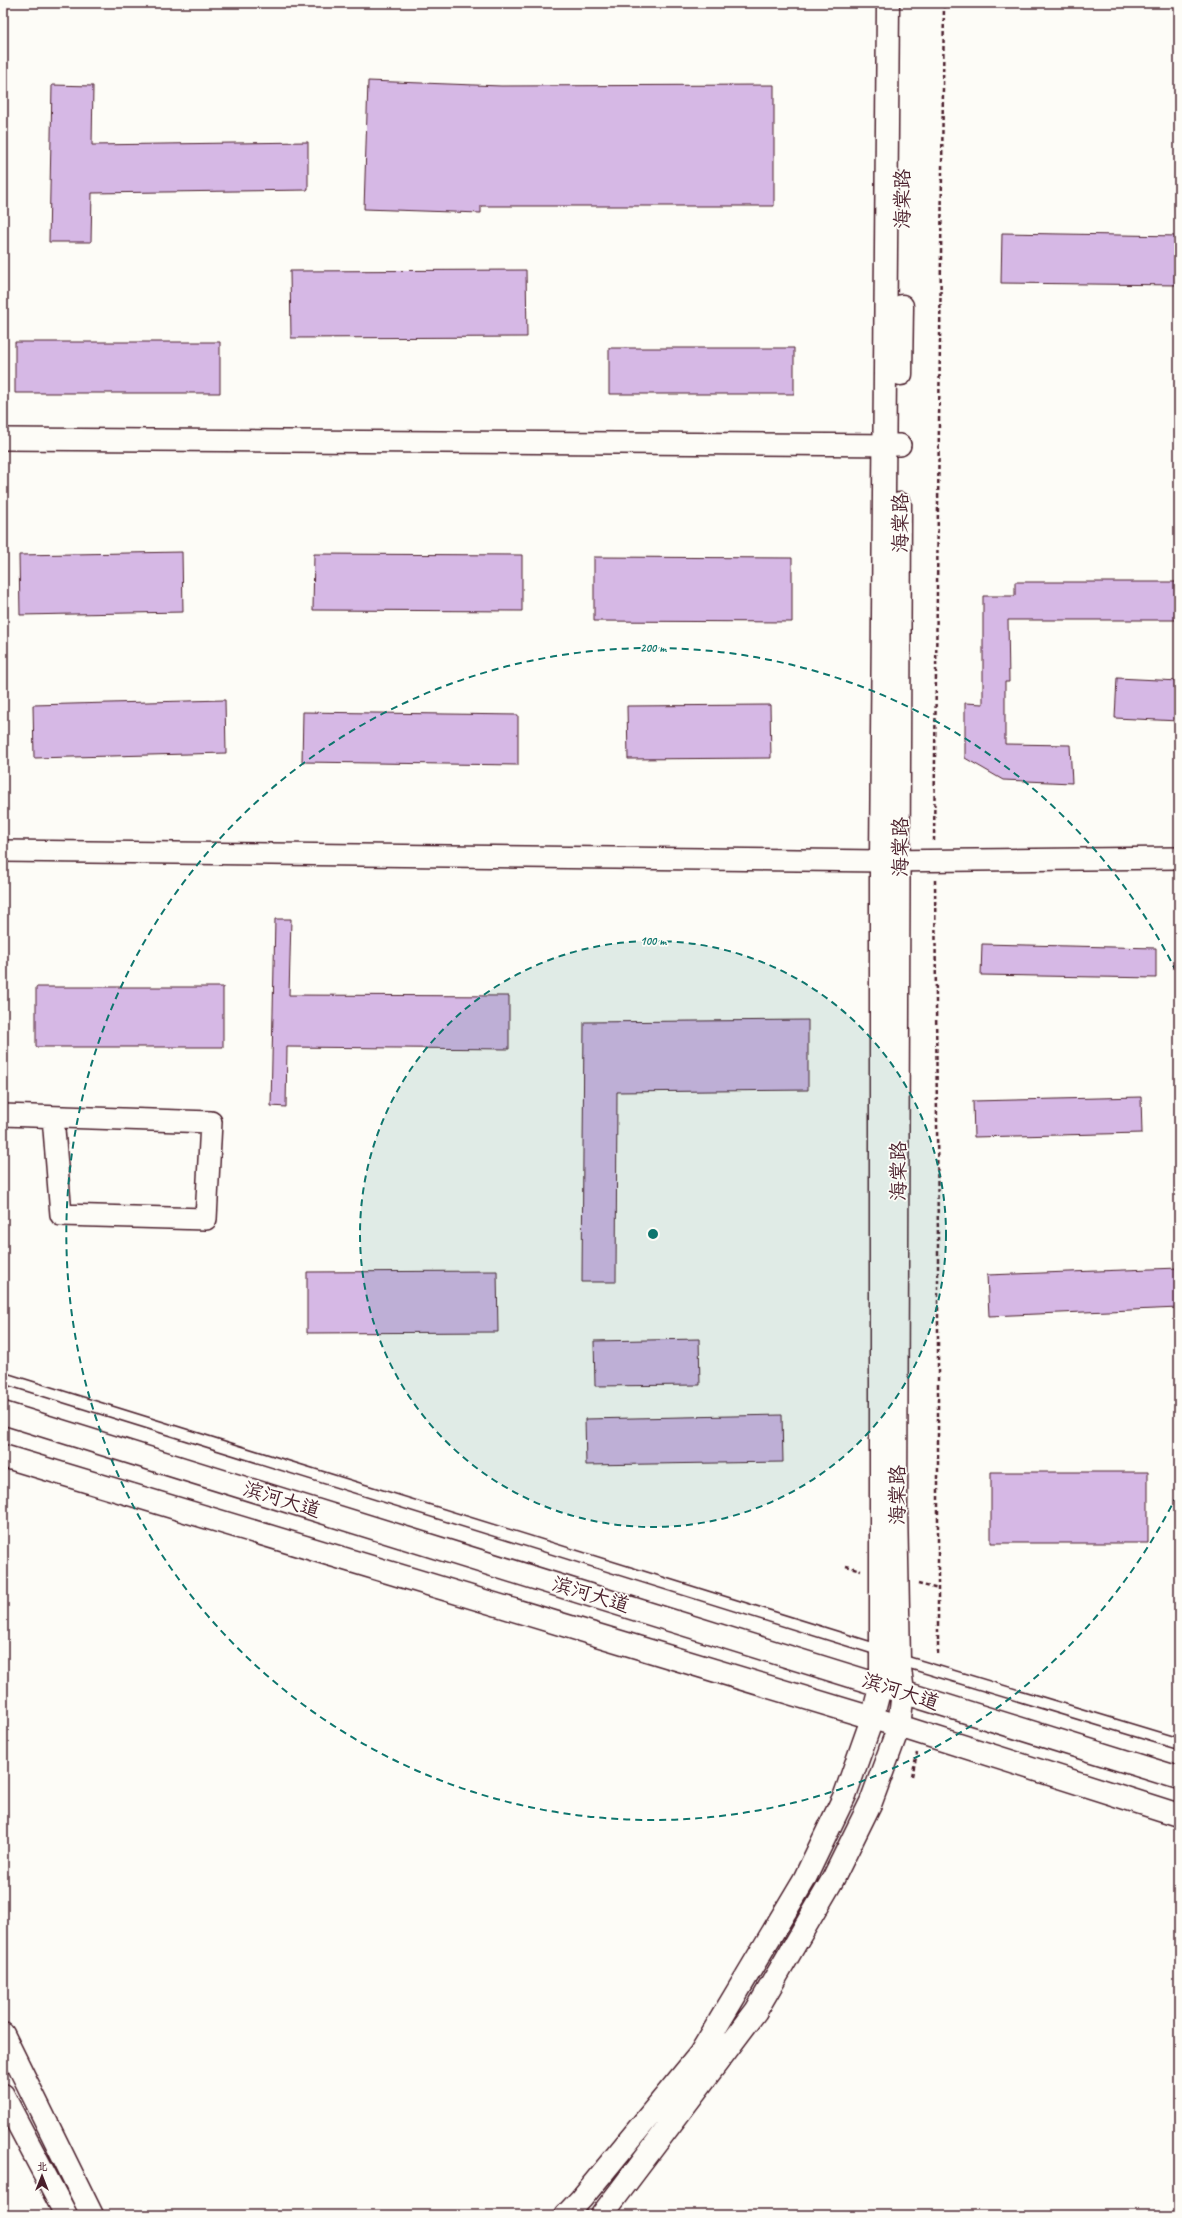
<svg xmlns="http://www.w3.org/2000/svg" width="1182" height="2218" font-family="Caveat,'LXGW WenKai TC',sans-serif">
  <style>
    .building { fill: #d6b8e5; stroke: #4a1f2b }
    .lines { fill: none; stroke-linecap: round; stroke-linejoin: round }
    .service-casing { stroke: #4a1f2b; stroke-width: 13 }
    .minor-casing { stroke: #4a1f2b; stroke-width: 24 }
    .tertiary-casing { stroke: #4a1f2b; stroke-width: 25 }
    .primary-casing { stroke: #4a1f2b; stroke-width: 25 }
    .path { stroke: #4a1f2b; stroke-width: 2.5; stroke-dasharray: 4 3; stroke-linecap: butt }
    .service { stroke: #fdfcf7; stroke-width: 10 }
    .minor { stroke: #fdfcf7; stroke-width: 21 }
    .tertiary { stroke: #fdfcf7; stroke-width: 22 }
    .primary { stroke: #fdfcf7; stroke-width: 22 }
    .ring { fill: none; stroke: #0f766e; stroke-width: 2; stroke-dasharray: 7 5 }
    .labels { text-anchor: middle; stroke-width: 3.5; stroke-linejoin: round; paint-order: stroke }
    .street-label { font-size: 20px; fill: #4a1f2b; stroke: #fdfcf7 }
    .centre { fill: #0f766e; stroke: #fdfcf7; stroke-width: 2 }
    .ring-label { font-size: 12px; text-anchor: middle; font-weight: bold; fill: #0f766e; stroke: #fdfcf7; stroke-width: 3.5; stroke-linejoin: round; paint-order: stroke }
  </style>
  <rect width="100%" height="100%" fill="#fdfcf7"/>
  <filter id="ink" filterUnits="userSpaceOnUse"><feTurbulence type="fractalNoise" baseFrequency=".025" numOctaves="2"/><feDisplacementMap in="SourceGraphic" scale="8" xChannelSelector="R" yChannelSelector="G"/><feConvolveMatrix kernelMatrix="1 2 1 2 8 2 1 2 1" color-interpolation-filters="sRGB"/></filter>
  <g filter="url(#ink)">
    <path class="building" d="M 368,81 L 501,86 L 774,85 L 774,206 L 481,206 L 481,213 L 364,209 Z
      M 52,85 L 93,86 L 92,145 L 308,142 L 308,190 L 92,193 L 91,242 L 49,242 Z
      M 1002,233 L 1179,236 L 1179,285 L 1001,283 Z
      M 526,270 L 527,337 L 291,338 L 290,271 Z
      M 15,342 L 220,342 L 220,393 L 15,393 Z
      M 609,348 L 794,348 L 794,394 L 609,394 Z
      M 182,552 L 183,612 L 20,615 L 19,555 Z
      M 314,554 L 522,555 L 522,611 L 313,610 Z
      M 594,557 L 792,558 L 792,622 L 594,621 Z
      M 1015,582 L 1179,582 L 1179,620 L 1008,620 L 1009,682 L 1005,682 L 1005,744 L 1070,745 L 1072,783 L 1003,780 L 965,758 L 965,703 L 983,704 L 983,596 L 1015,596 Z
      M 1117,678 L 1179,681 L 1179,721 L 1115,718 Z
      M 225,700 L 226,753 L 34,758 L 33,705 Z
      M 770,705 L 771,758 L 628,759 L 627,706 Z
      M 303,712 L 518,715 L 518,765 L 302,762 Z
      M 275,919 L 291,919 L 289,995 L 509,996 L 509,1049 L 287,1047 L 286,1107 L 271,1106 Z
      M 982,944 L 1156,948 L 1156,978 L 981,975 Z
      M 36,987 L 223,987 L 223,1047 L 36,1047 Z
      M 808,1020 L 808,1090 L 617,1092 L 616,1282 L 582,1282 L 584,1022 Z
      M 1141,1097 L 1142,1133 L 974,1137 L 973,1101 Z
      M 1179,1268 L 1179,1308 L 989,1316 L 987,1275 Z
      M 497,1271 L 498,1332 L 307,1333 L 307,1272 Z
      M 699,1339 L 700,1385 L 595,1386 L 594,1341 Z
      M 782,1415 L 783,1462 L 586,1465 L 585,1419 Z
      M 991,1472 L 1148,1472 L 1148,1543 L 991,1543 Z"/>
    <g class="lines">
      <g class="service-casing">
        <path id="service" d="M 3,1378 L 882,1651
          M 897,1659 L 1179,1744"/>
      </g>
      <g class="minor-casing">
        <path id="minor" d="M 3,439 L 900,445
          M 3,851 L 881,861 L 1179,858
          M 3,1115 L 211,1122 L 206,1219 L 61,1215 L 53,1117"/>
      </g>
      <g class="tertiary-casing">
        <path id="tertiary" d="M 901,374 L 902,306
          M 3,2034 L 92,2215
          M 3,2095 L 66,2215
          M 566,2215 L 581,2199 L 700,2054 L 804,1880 L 845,1795 L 872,1719 L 881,1684 L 881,861 L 888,3
          M 602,2215 L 756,2011 L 833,1879 L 871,1802 L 899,1726 L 903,1692 L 899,1661 L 896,1508 L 900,504"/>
      </g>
      <g class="primary-casing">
        <path id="primary" d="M 3,1413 L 1179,1778
          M 3,1456 L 899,1726 L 1179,1815"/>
      </g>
      <path class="path" d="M 934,841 L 944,3
        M 935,880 L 938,1244 L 938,1657
        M 846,1566 L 861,1570
        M 918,1584 L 939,1589
        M 912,1776 L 917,1753"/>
      <use href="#service" class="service"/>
      <use href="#minor" class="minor"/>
      <use href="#tertiary" class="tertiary"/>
      <use href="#primary" class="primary"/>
    </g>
  </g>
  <circle cx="653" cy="1234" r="293" fill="#0f766e" fill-opacity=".12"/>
  <g class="ring">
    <circle cx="653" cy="1234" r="293"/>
    <path d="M1177 1495A586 586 0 1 1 1177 973"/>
  </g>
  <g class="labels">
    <g class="street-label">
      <text transform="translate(902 199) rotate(-90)" y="7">海棠路</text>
      <text transform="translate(900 523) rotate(-90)" y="7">海棠路</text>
      <text transform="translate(900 847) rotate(-90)" y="7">海棠路</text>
      <text transform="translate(898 1171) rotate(-90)" y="7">海棠路</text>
      <text transform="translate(897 1495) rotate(-90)" y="7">海棠路</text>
      <text transform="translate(282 1499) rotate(17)" y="7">滨河大道</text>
      <text transform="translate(591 1594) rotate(17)" y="7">滨河大道</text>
      <text transform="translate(901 1691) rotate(18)" y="7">滨河大道</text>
    </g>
  </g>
  <circle cx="653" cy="1234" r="6" class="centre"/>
  <g class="ring-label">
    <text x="653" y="652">200 m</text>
    <text x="653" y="945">100 m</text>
  </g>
  <rect width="1182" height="2218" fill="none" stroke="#fdfcf7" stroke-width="16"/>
  <rect x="8" y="8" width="1166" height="2202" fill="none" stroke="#4a1f2b" stroke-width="1.5" filter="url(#ink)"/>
  <g transform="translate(42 2176)" stroke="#fdfcf7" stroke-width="3" paint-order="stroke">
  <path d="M0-3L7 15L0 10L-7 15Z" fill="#4a1f2b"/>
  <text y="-6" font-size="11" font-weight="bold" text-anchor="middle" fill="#4a1f2b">北</text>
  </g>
</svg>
